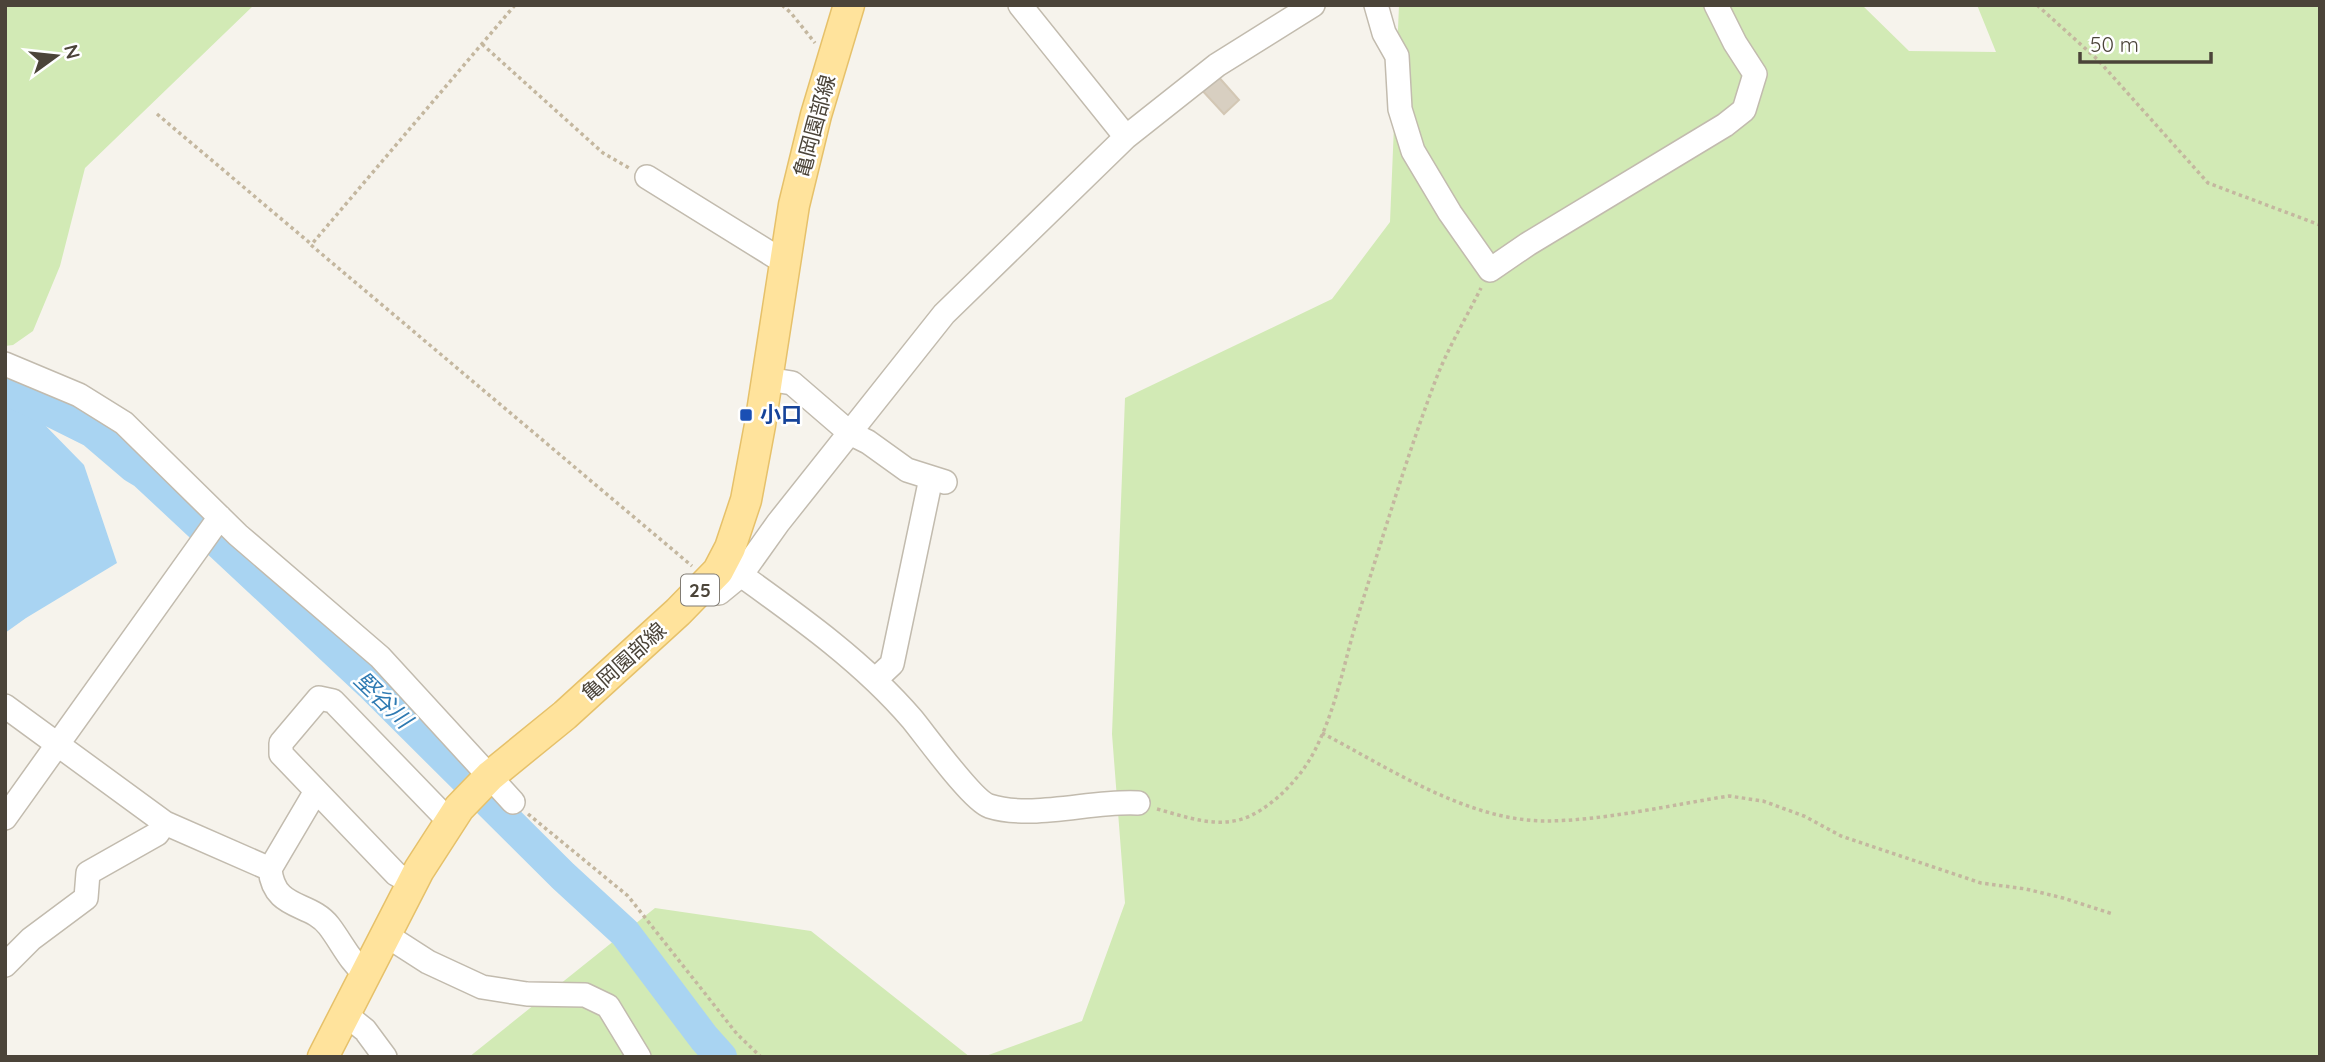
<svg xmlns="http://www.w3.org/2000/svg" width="2325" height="1062" font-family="Quicksand,'Noto Sans JP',sans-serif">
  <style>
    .green { fill: #d2eab5 }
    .water { fill: #a9d4f2 }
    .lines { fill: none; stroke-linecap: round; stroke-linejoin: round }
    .river { stroke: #a9d4f2; stroke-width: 32 }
    .building { fill: #d8cfc1; stroke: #d3c7b4; stroke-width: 2 }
    .minor-casing { stroke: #c2bbae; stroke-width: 26 }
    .major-casing { stroke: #e6c16a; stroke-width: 33 }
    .path { stroke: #c4b79f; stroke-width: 3.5; stroke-dasharray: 3.5 3.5; stroke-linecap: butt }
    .minor { stroke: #fff; stroke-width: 23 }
    .major { stroke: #ffe39c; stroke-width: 30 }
    .transit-dot { fill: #1a4fb4; stroke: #fff; stroke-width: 2.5 }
    .labels { text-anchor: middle; stroke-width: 5; stroke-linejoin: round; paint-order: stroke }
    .shield { fill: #fff; stroke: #817c74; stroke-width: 2 }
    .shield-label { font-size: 19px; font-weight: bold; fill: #4b4439 }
    .street-label { font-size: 21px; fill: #4b4439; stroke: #fff }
    .transit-label { font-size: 21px; font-weight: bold; fill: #164399; stroke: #fff; text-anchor: start }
    .water-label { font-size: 23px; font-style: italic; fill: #2e7ab2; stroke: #fff }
  </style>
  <rect width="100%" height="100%" fill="#f6f3ec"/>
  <path class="green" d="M 5,5 L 254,5 L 85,168 L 60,266 L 33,331 L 13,345 L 5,346 Z
    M 1399,5 L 1862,5 L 1909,51 L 1996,52 L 1977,5 L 2320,5 L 2320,1057 L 983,1057 L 1082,1021 L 1125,903 L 1112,734 L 1125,398 L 1332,299 L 1390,222 Z
    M 655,908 L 811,931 L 970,1057 L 469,1057 Z"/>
  <path class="water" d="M 5,401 L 37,417 L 84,465 L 117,563 L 26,618 L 5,633 Z"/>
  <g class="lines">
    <path class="river" d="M 5,388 L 93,432 L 134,467 L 144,473 L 370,684 L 563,876 L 625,933 L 704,1038 L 721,1057"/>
  </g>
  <path class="building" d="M 1216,74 L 1239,100 L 1224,114 L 1200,88 Z"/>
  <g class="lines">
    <g class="minor-casing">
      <path id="minor" d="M 1020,5 L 1126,137
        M 1376,5 L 1384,33 L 1397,56 L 1400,109 L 1413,151 L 1450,213 L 1490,270 L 1528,244 L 1725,125 L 1744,110 L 1755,74 L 1735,43 L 1716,5
        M 647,177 L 784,262
        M 5,364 L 79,395 L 124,423 L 238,535 L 380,657 L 513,802
        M 767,379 L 792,383 L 850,433 L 868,442 L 907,470 L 945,482
        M 741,575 C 801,618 863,662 912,719 C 926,736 972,800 989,806 C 1033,820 1093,800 1138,803
        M 709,581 L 719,593 L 741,575 L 778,523 L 944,314 L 1126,137 L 1217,65 L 1313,5
        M 875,680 L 892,664 L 931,478
        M 5,706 L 165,823 L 270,869 C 274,911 310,901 329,926 C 342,943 349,960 365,974
        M 5,818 L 220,517
        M 270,869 L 316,791
        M 412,883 L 396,874 L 281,754 L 281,743 L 319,698 L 333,701 L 449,821
        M 386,935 L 428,962 L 482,987 L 527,994 L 585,995 L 608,1006 L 639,1057
        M 5,965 L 31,939 L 86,898 L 88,873 L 157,834 L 165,823
        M 345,1014 L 365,1030 L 385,1057"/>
    </g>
    <g class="major-casing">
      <path id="major" d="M 323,1057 L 419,870 L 459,808 L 490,776 L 565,715 L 678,612 L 718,571 L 730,548 L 746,500 L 760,425 L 794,205 L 816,115 L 849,5"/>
    </g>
    <path class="path" d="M 515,5 L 311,245 L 692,566
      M 782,5 L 791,13 L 815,43
      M 2037,5 L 2098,60 L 2208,183 L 2320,225
      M 482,44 L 603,153 L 629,168
      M 157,114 L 311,244
      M 1322,733 C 1389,768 1466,820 1544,821 C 1602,821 1671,805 1729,796 L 1763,801 L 1804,816 L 1841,836 L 1981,883 L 2026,889 L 2063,898 L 2113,914
      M 1157,809 C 1187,817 1219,830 1250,816 C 1277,803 1303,775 1316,748 C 1338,704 1346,653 1361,606 C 1385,530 1408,453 1436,379 C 1448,348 1466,318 1481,288
      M 528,814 L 628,896 L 737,1034 L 761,1057"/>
    <use href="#minor" class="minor"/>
    <use href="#major" class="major"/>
  </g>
  <rect class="transit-dot" x="739" y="408" width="14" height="14" rx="3.5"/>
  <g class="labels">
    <rect class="shield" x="681" y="574.5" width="38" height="31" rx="5"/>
    <g class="shield-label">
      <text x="700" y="597">25</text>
    </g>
    <g class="street-label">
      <text transform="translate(815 126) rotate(-75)" y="7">亀岡園部線</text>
      <text transform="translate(624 662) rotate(-42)" y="7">亀岡園部線</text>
    </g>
    <g class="transit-label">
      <text x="760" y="422">小口</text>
    </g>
    <g class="water-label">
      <text transform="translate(383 700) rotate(44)" y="8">堅谷川</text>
    </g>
  </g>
  <rect width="2325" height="1062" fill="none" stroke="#4b4439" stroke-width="14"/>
  <g transform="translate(56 56) rotate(75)" stroke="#ffffff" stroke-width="5" paint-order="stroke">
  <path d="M0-5L12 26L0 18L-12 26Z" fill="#4b4439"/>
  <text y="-10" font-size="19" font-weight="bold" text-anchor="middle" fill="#4b4439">N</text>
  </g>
  <path d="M2080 52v10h131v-10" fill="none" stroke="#4b4439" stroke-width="3.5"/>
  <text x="2090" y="52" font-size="21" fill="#4b4439" stroke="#ffffff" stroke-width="5" paint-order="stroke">50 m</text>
</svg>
